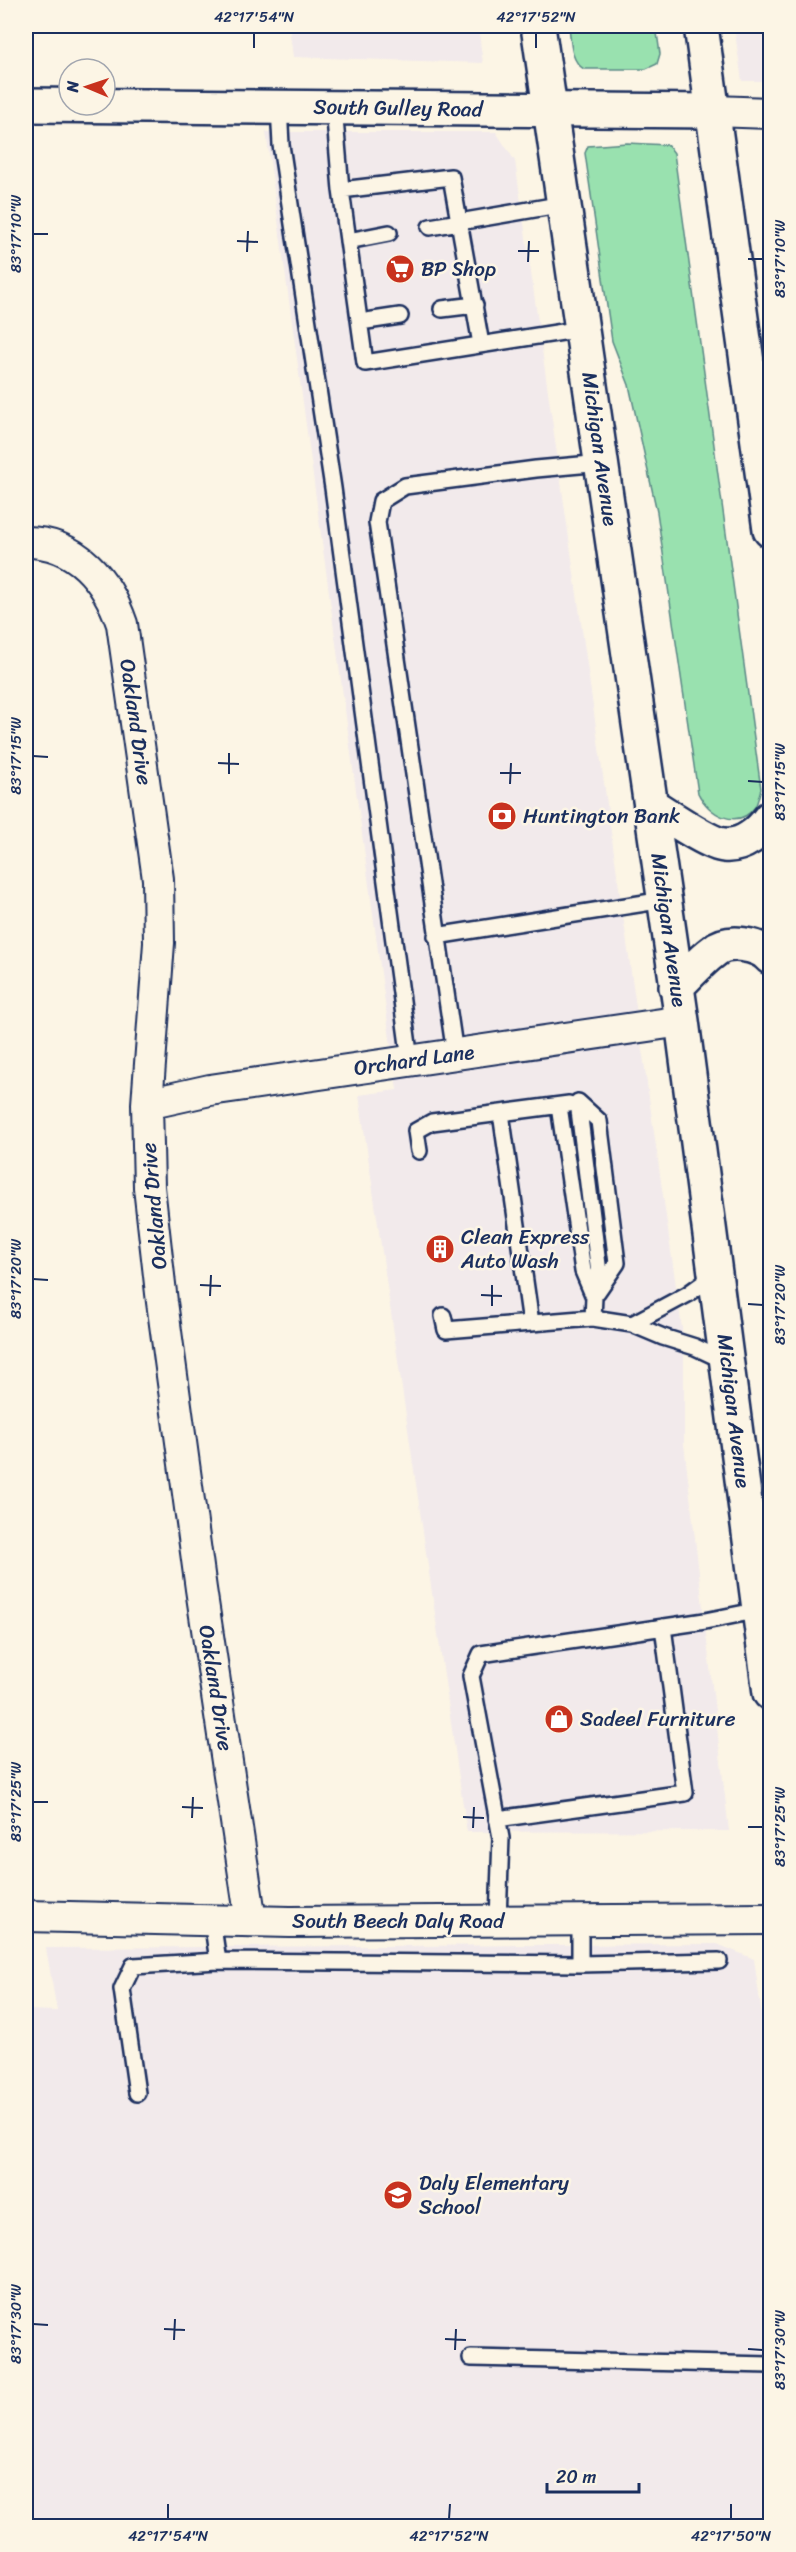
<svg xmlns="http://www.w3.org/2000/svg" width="796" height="2552" font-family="Sriracha,sans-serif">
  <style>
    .built { fill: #f2eaeb }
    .green { fill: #99e1af; stroke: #5a8886; stroke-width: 1.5 }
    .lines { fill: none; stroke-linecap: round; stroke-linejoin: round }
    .service-casing { stroke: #1b2f5e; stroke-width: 20 }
    .minor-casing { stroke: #1b2f5e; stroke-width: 34 }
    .tertiary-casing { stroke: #1b2f5e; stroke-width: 38 }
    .primary-casing { stroke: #1b2f5e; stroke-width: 38 }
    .service { stroke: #fcf5e5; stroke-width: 15 }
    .minor { stroke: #fcf5e5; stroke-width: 30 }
    .tertiary { stroke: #fcf5e5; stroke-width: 33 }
    .primary { stroke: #fcf5e5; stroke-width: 33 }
    .ticks { fill: none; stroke: #1b2f5e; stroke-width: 2 }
    .labels { text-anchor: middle; stroke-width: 5; stroke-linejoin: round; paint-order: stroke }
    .street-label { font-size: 21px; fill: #1b2f5e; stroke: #fcf5e5 }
    .poi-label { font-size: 21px; fill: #1b2f5e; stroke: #fcf5e5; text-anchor: start }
    .neatline { fill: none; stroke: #1b2f5e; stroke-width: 2 }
    .ticks-label { font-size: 15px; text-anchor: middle; fill: #1b2f5e }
  </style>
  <rect width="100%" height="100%" fill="#fcf5e5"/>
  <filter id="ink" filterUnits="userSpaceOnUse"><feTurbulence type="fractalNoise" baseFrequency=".0167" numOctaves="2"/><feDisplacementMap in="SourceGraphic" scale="12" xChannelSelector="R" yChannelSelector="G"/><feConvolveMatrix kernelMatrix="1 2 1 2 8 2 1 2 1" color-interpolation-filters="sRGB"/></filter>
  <g filter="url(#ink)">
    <path class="built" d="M 289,26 L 478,26 L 483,63 L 293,57 Z
      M 734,26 L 770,26 L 770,81 L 742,81 Z
      M 266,132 L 496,132 L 515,161 L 684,1342 L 684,1444 L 729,1831 L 467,1832 L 359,1095 L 397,1090 Z
      M 717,1944 L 754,1959 L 770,2073 L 770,2526 L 26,2526 L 26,2010 L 57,2011 L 46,1948 Z"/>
    <path class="green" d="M 569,26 L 656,26 L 660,54 L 657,64 L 646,69 L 584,69 C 570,61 571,41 569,26 Z
      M 627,143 L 668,145 L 674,153 L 761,789 C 759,794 758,802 755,807 C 737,831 708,814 698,793 L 657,512 L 629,385 L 612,341 L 585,153 L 588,146 Z"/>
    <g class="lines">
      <g class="service-casing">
        <path id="service" d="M 279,106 L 281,145 L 333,488 L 410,1060
          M 334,107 L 341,190 L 365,363 L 582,329
          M 341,190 L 451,177 L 481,344
          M 430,227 L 564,204
          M 348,241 L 389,233
          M 442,309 L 475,305
          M 360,322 L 400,316
          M 436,936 L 664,900
          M 455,1054 L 377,522 L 381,501 L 405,486 L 536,469 L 602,463
          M 578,1102 L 599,1273 L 594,1297 L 593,1318
          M 578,1102 L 599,1121 L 617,1263 L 597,1292
          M 559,1106 L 583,1271 L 594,1297
          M 501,1113 L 531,1323
          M 419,1151 L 416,1131 L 432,1122 L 569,1104
          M 443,1316 L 446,1330 L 593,1318 L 632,1324 L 663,1337 L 695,1347 L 727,1362
          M 632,1324 L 688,1294 L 716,1274
          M 497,1819 L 685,1793 L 663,1627
          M 498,1919 L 501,1838 L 471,1676 L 481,1654 L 705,1621 L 760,1610
          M 212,1920 L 218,1961
          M 580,1964 L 580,1921
          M 137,2093 L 122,1989 L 133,1966 L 218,1961 L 580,1964 L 719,1961
          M 471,2358 L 770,2365"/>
      </g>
      <g class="minor-casing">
        <path id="minor" d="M 714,111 L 770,113
          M 26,542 C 77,542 107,580 122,624 L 158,879 L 159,943 L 147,1104 L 149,1187 L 162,1302 L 201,1589 L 251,1921
          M 147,1104 L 210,1090 L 682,1021
          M 26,1916 L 290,1922 L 770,1919"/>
      </g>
      <g class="tertiary-casing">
        <path id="tertiary" d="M 26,105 L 714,111"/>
      </g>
      <g class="primary-casing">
        <path id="primary" d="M 538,26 L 682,1021 L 770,1693
          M 701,26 L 770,530
          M 651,805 C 666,814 709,844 724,845 C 743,847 760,832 770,818
          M 676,987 C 689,975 700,961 714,951 C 728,939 759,944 770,957"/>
      </g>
      <use href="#service" class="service"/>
      <use href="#minor" class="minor"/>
      <use href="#tertiary" class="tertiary"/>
      <use href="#primary" class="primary"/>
    </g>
  </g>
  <path class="ticks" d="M 254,48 L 254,33M 536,48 L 536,33M 33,234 L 48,234M 237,241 L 258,242M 518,251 L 539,251M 247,252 L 248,231M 748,259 L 763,259M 528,262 L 529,241M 33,756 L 48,757M 218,763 L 239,764M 500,773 L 521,773M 229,774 L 229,753M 748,781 L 763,782M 510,784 L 511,763M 33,1279 L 48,1280M 200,1285 L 221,1286M 481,1295 L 502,1296M 210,1296 L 211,1275M 748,1304 L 763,1305M 492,1306 L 492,1285M 33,1802 L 48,1802M 182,1807 L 203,1808M 463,1817 L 484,1818M 192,1818 L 193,1797M 748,1827 L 763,1827M 473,1828 L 474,1807M 33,2324 L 48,2325M 164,2329 L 185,2330M 445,2339 L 466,2340M 174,2340 L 175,2319M 748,2349 L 763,2350M 455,2350 L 456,2329M 168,2519 L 168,2504M 449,2519 L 450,2504M 731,2519 L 731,2504"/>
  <defs>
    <g id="supermarket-disc" transform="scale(1.5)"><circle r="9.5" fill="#c8321e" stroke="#fcf5e5"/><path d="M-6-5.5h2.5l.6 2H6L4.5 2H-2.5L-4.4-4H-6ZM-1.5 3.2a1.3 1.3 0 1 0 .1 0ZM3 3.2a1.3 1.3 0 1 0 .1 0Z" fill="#fff"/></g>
    <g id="bank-disc" transform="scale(1.5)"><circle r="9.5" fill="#c8321e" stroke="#fcf5e5"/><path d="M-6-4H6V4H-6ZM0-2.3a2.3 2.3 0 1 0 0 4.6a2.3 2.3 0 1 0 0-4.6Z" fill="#fff"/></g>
    <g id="building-disc" transform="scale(1.5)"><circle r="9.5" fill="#c8321e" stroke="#fcf5e5"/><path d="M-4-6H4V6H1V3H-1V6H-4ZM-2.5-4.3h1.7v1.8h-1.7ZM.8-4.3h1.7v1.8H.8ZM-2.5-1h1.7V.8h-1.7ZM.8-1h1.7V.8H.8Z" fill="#fff"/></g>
    <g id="shop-disc" transform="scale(1.5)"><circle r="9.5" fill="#c8321e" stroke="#fcf5e5"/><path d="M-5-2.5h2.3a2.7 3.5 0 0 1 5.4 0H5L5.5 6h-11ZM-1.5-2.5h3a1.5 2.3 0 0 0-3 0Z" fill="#fff"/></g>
    <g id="school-disc" transform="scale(1.5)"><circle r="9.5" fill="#c8321e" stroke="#fcf5e5"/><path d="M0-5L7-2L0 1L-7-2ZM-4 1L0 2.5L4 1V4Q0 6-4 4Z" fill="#fff"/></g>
  </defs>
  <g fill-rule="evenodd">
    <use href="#supermarket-disc" x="400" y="269"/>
    <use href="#bank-disc" x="502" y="816"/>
    <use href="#building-disc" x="440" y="1249"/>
    <use href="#shop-disc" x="559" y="1719"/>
    <use href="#school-disc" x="398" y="2195"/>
  </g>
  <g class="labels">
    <g class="street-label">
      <text transform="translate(398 108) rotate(1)" y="7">South Gulley Road</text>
      <text transform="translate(600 449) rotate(82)" y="7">Michigan Avenue</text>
      <text transform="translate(136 722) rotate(82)" y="7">Oakland Drive</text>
      <text transform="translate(669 930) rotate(82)" y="7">Michigan Avenue</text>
      <text transform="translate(414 1060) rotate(-8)" y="7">Orchard Lane</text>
      <text transform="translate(154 1206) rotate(-95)" y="7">Oakland Drive</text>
      <text transform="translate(734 1411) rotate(83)" y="7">Michigan Avenue</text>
      <text transform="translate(216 1688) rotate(81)" y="7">Oakland Drive</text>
      <text x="398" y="1928">South Beech Daly Road</text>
    </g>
    <g class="poi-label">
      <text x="421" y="276">BP Shop</text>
      <text x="523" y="823">Huntington Bank</text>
      <text x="461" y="1244">Clean Express<tspan x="461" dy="24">Auto Wash</tspan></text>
      <text x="580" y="1726">Sadeel Furniture</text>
      <text x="419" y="2190">Daly Elementary<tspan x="419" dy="24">School</tspan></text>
    </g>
  </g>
  <rect width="796" height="2552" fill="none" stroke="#fcf5e5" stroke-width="66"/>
  <g transform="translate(87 87) rotate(272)"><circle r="28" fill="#fcf5e5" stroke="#a2a6af" stroke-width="1.5"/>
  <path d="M0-4.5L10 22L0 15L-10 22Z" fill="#c8321e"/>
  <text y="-9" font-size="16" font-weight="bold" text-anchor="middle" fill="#1b2f5e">N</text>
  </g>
  <path d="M547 2483v9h92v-9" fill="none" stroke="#1b2f5e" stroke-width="3"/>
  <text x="556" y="2483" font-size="18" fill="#1b2f5e" stroke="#fcf5e5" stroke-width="4.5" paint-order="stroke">20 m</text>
  <rect x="33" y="33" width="730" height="2486" class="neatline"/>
  <g class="ticks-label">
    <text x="254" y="22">42°17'54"N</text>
    <text x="536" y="22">42°17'52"N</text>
    <text transform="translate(16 234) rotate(-90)" y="5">83°17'10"W</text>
    <text transform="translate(780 259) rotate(-90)" y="5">83°17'10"W</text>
    <text transform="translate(16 756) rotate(-90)" y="5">83°17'15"W</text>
    <text transform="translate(780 782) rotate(-90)" y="5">83°17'15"W</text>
    <text transform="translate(16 1279) rotate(-90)" y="5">83°17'20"W</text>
    <text transform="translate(780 1305) rotate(-90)" y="5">83°17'20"W</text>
    <text transform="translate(16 1802) rotate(-90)" y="5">83°17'25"W</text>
    <text transform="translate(780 1827) rotate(-90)" y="5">83°17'25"W</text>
    <text transform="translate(16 2324) rotate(-90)" y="5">83°17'30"W</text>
    <text transform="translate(780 2350) rotate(-90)" y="5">83°17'30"W</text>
    <text x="168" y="2541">42°17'54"N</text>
    <text x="449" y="2541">42°17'52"N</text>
    <text x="731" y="2541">42°17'50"N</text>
  </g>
</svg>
